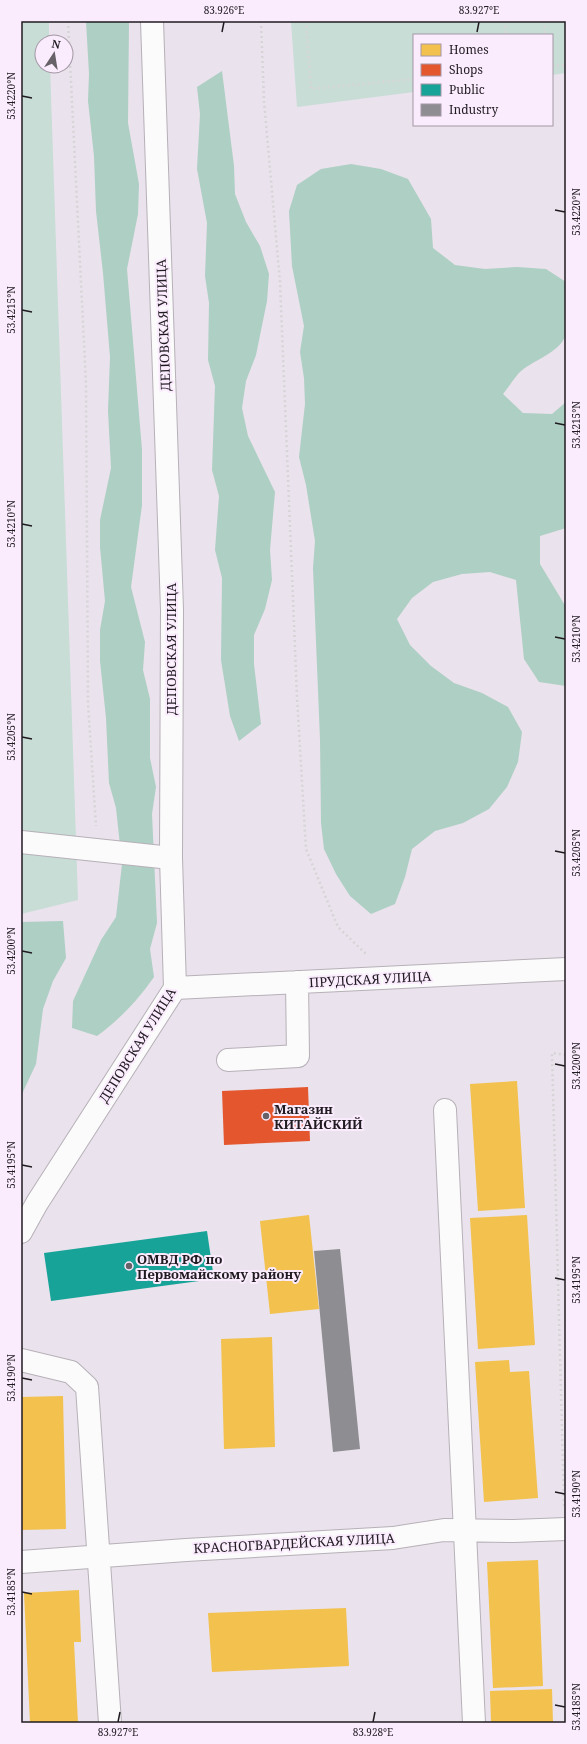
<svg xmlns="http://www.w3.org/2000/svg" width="587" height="1744" font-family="'Noto Serif',serif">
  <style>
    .green { fill: #c7ddd5 }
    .forest { fill: #aecfc3 }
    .homes { fill: #f2c14e }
    .shops { fill: #e4572e }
    .public { fill: #17a398 }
    .industry { fill: #8d8d92 }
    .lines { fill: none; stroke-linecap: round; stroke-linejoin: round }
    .minor-casing { stroke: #b6b0b7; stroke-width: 24 }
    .path { stroke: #d6d4d7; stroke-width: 2.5; stroke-dasharray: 2 3; stroke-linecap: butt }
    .minor { stroke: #fcfbfc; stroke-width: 22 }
    .ticks { fill: none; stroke: #201b21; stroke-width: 1.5 }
    .poi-dot { fill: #676168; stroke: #faebfd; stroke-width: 1.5 }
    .labels { text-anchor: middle; stroke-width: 4; stroke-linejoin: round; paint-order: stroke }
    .street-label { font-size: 13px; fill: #201b21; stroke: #faebfd }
    .poi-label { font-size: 13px; font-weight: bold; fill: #201b21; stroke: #faebfd; text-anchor: start }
    .neatline { fill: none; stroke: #201b21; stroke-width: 1.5 }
    .ticks-label { font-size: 10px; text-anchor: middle; fill: #201b21 }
  </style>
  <rect width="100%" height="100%" fill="#eae2ec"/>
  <path class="green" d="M 21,21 L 49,21 L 49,42 L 42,42 L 42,66 L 50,66 L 78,900 L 21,914 Z
    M 291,21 L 566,21 L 566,73 L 552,75 L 552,35 L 414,35 L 414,92 L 297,107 Z"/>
  <path class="forest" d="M 86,21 L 129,21 L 128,123 L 139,184 L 138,214 L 127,269 L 142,450 L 142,505 L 131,587 L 145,642 L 143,670 L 150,699 L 150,758 L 156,787 L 152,814 L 157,923 L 150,949 L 154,977 C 137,1001 120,1019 97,1036 L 72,1028 L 73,1001 L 101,940 L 116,917 L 122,864 L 116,808 L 109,783 L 106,718 L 100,661 L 100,630 L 105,601 L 100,547 L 100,520 L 111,468 L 108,411 L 110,357 L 103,273 L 96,211 L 94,156 L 88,101 L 89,74 Z
    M 222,71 L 234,166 L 235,194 L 246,222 L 260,246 L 269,274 L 267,301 L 256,355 L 246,381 L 242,408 L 248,436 L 275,492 L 270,550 L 272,580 L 265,609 L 254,635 L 254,664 L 261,724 L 239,741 L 230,716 L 221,660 L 222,578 L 215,550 L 219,496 L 212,470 L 215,386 L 208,360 L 209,303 L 205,276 L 207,223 L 197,169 L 200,114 L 197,87 Z
    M 351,164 L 381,169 L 408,179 L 431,219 L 433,248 L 455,265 L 485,269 L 517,267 L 546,269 L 566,282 L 566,334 C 560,354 531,360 518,374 C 513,380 508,388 503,394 L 523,413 L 552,414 L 566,402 L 566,528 L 540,536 L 540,564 L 566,607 L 566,686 L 539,682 L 524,659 L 516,580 L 490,572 L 462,574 L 433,582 L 412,598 L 397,619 L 410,645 L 431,666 L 454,683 L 482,693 L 508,707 L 522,732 L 518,762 L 507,787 L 489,809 L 463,823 L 435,831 L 412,849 L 405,877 L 395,904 L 371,914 L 350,896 L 336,874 L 324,849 L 321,823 L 320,739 L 313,568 L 315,541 L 306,485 L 299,457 L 305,404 L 304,378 L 300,352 L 304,326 L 292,266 L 289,211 L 297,185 L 321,169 Z
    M 63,921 L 66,958 L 53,981 L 43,1009 L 36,1064 L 21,1096 L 21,922 Z"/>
  <path class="homes" d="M 517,1081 L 525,1208 L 478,1211 L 470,1084 Z
    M 309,1215 L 319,1309 L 270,1314 L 260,1221 Z
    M 527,1215 L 535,1345 L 478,1349 L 470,1218 Z
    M 272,1337 L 275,1447 L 224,1449 L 221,1339 Z
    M 509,1360 L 510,1372 L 529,1371 L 538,1498 L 484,1502 L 475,1362 Z
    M 63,1396 L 66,1529 L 21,1530 L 21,1397 Z
    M 538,1560 L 543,1686 L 493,1688 L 487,1562 Z
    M 79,1590 L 81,1642 L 74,1642 L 78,1723 L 30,1723 L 24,1593 Z
    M 346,1608 L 349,1666 L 212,1672 L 208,1613 Z
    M 552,1689 L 553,1723 L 491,1723 L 490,1691 Z"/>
  <path class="shops" d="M 308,1087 L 310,1141 L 224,1145 L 222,1091 Z"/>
  <path class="public" d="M 207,1231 L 214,1279 L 51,1301 L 44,1253 Z"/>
  <path class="industry" d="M 340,1249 L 360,1449 L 333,1452 L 314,1251 Z"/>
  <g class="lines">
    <g class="minor-casing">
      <path id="minor" d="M 21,842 L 171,858
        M 175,988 L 566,969
        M 228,1060 L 298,1056 L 297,982
        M 445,1110 L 474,1723
        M 21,1232 L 37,1203 L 175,988 L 171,858 L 172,610 L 152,21
        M 21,1360 L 71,1372 L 87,1387 L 110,1723
        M 21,1562 L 186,1550 L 393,1538 L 444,1530 L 514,1531 L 566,1529"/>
    </g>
    <path class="path" d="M 68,21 L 86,383 L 88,703 L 96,826
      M 261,21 L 264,101 L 280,282 L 297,697 L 306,849 L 338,927 L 367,955
      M 306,21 L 311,89 L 414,79
      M 505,21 L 506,35
      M 544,21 L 545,35
      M 552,66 L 566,65
      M 564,1506 L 552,1053 L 566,1055"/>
    <use href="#minor" class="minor"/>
  </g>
  <path class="ticks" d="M 222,32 L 224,22M 477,32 L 479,22M 22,96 L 32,98M 555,210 L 565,212M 22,310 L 32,312M 555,423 L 565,425M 22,524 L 32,526M 555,637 L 565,639M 22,737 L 32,739M 555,851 L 565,853M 22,951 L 32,953M 555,1064 L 565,1066M 22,1165 L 32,1167M 555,1278 L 565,1280M 22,1378 L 32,1380M 555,1492 L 565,1494M 22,1592 L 32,1594M 555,1705 L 565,1707M 118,1722 L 120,1712M 373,1722 L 375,1712"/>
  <g class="poi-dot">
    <circle cx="266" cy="1116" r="4"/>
    <circle cx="129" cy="1266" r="4"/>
  </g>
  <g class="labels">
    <g class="street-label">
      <text transform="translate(163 325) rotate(-92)" y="5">ДЕПОВСКАЯ УЛИЦА</text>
      <text transform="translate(171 649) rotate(-90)" y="5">ДЕПОВСКАЯ УЛИЦА</text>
      <text transform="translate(370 979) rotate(-3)" y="5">ПРУДСКАЯ УЛИЦА</text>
      <text transform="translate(137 1045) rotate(-58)" y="5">ДЕПОВСКАЯ УЛИЦА</text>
      <text transform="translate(294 1543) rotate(-3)" y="5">КРАСНОГВАРДЕЙСКАЯ УЛИЦА</text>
    </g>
    <g class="poi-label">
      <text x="274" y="1114">Магазин<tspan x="274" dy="15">КИТАЙСКИЙ</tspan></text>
      <text x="137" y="1264">ОМВД РФ по<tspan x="137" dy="15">Первомайскому району</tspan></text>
    </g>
  </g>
  <rect width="587" height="1744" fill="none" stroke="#faebfd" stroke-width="44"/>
  <rect x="413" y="34" width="140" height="92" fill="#faebfd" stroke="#a398a5"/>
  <rect x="421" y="44" width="20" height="12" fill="#f2c14e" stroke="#a398a5"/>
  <text x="449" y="54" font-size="12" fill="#201b21">Homes</text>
  <rect x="421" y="64" width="20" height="12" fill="#e4572e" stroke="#a398a5"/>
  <text x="449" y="74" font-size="12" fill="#201b21">Shops</text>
  <rect x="421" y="84" width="20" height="12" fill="#17a398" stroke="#a398a5"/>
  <text x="449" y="94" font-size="12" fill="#201b21">Public</text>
  <rect x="421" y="104" width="20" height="12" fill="#8d8d92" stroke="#a398a5"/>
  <text x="449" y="114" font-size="12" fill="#201b21">Industry</text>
  <g transform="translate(54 54) rotate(12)"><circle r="19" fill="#faebfd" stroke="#a398a5"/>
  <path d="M0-3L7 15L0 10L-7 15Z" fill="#676168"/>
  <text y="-6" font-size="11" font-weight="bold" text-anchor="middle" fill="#201b21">N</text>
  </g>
  <rect x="22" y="22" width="543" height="1700" class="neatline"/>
  <g class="ticks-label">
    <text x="224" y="14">83.926°E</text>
    <text x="479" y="14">83.927°E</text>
    <text transform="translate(11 96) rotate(-90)" y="4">53.4220°N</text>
    <text transform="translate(576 212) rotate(-90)" y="4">53.4220°N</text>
    <text transform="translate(11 310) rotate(-90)" y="4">53.4215°N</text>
    <text transform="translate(576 425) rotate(-90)" y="4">53.4215°N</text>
    <text transform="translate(11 524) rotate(-90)" y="4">53.4210°N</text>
    <text transform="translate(576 639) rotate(-90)" y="4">53.4210°N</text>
    <text transform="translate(11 737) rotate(-90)" y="4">53.4205°N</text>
    <text transform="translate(576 853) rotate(-90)" y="4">53.4205°N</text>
    <text transform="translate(11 951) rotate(-90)" y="4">53.4200°N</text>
    <text transform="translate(576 1066) rotate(-90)" y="4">53.4200°N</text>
    <text transform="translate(11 1165) rotate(-90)" y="4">53.4195°N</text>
    <text transform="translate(576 1280) rotate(-90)" y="4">53.4195°N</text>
    <text transform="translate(11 1378) rotate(-90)" y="4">53.4190°N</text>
    <text transform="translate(576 1494) rotate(-90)" y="4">53.4190°N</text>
    <text transform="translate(11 1592) rotate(-90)" y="4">53.4185°N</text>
    <text transform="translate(576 1707) rotate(-90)" y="4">53.4185°N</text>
    <text x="118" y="1736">83.927°E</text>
    <text x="373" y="1736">83.928°E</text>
  </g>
</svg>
